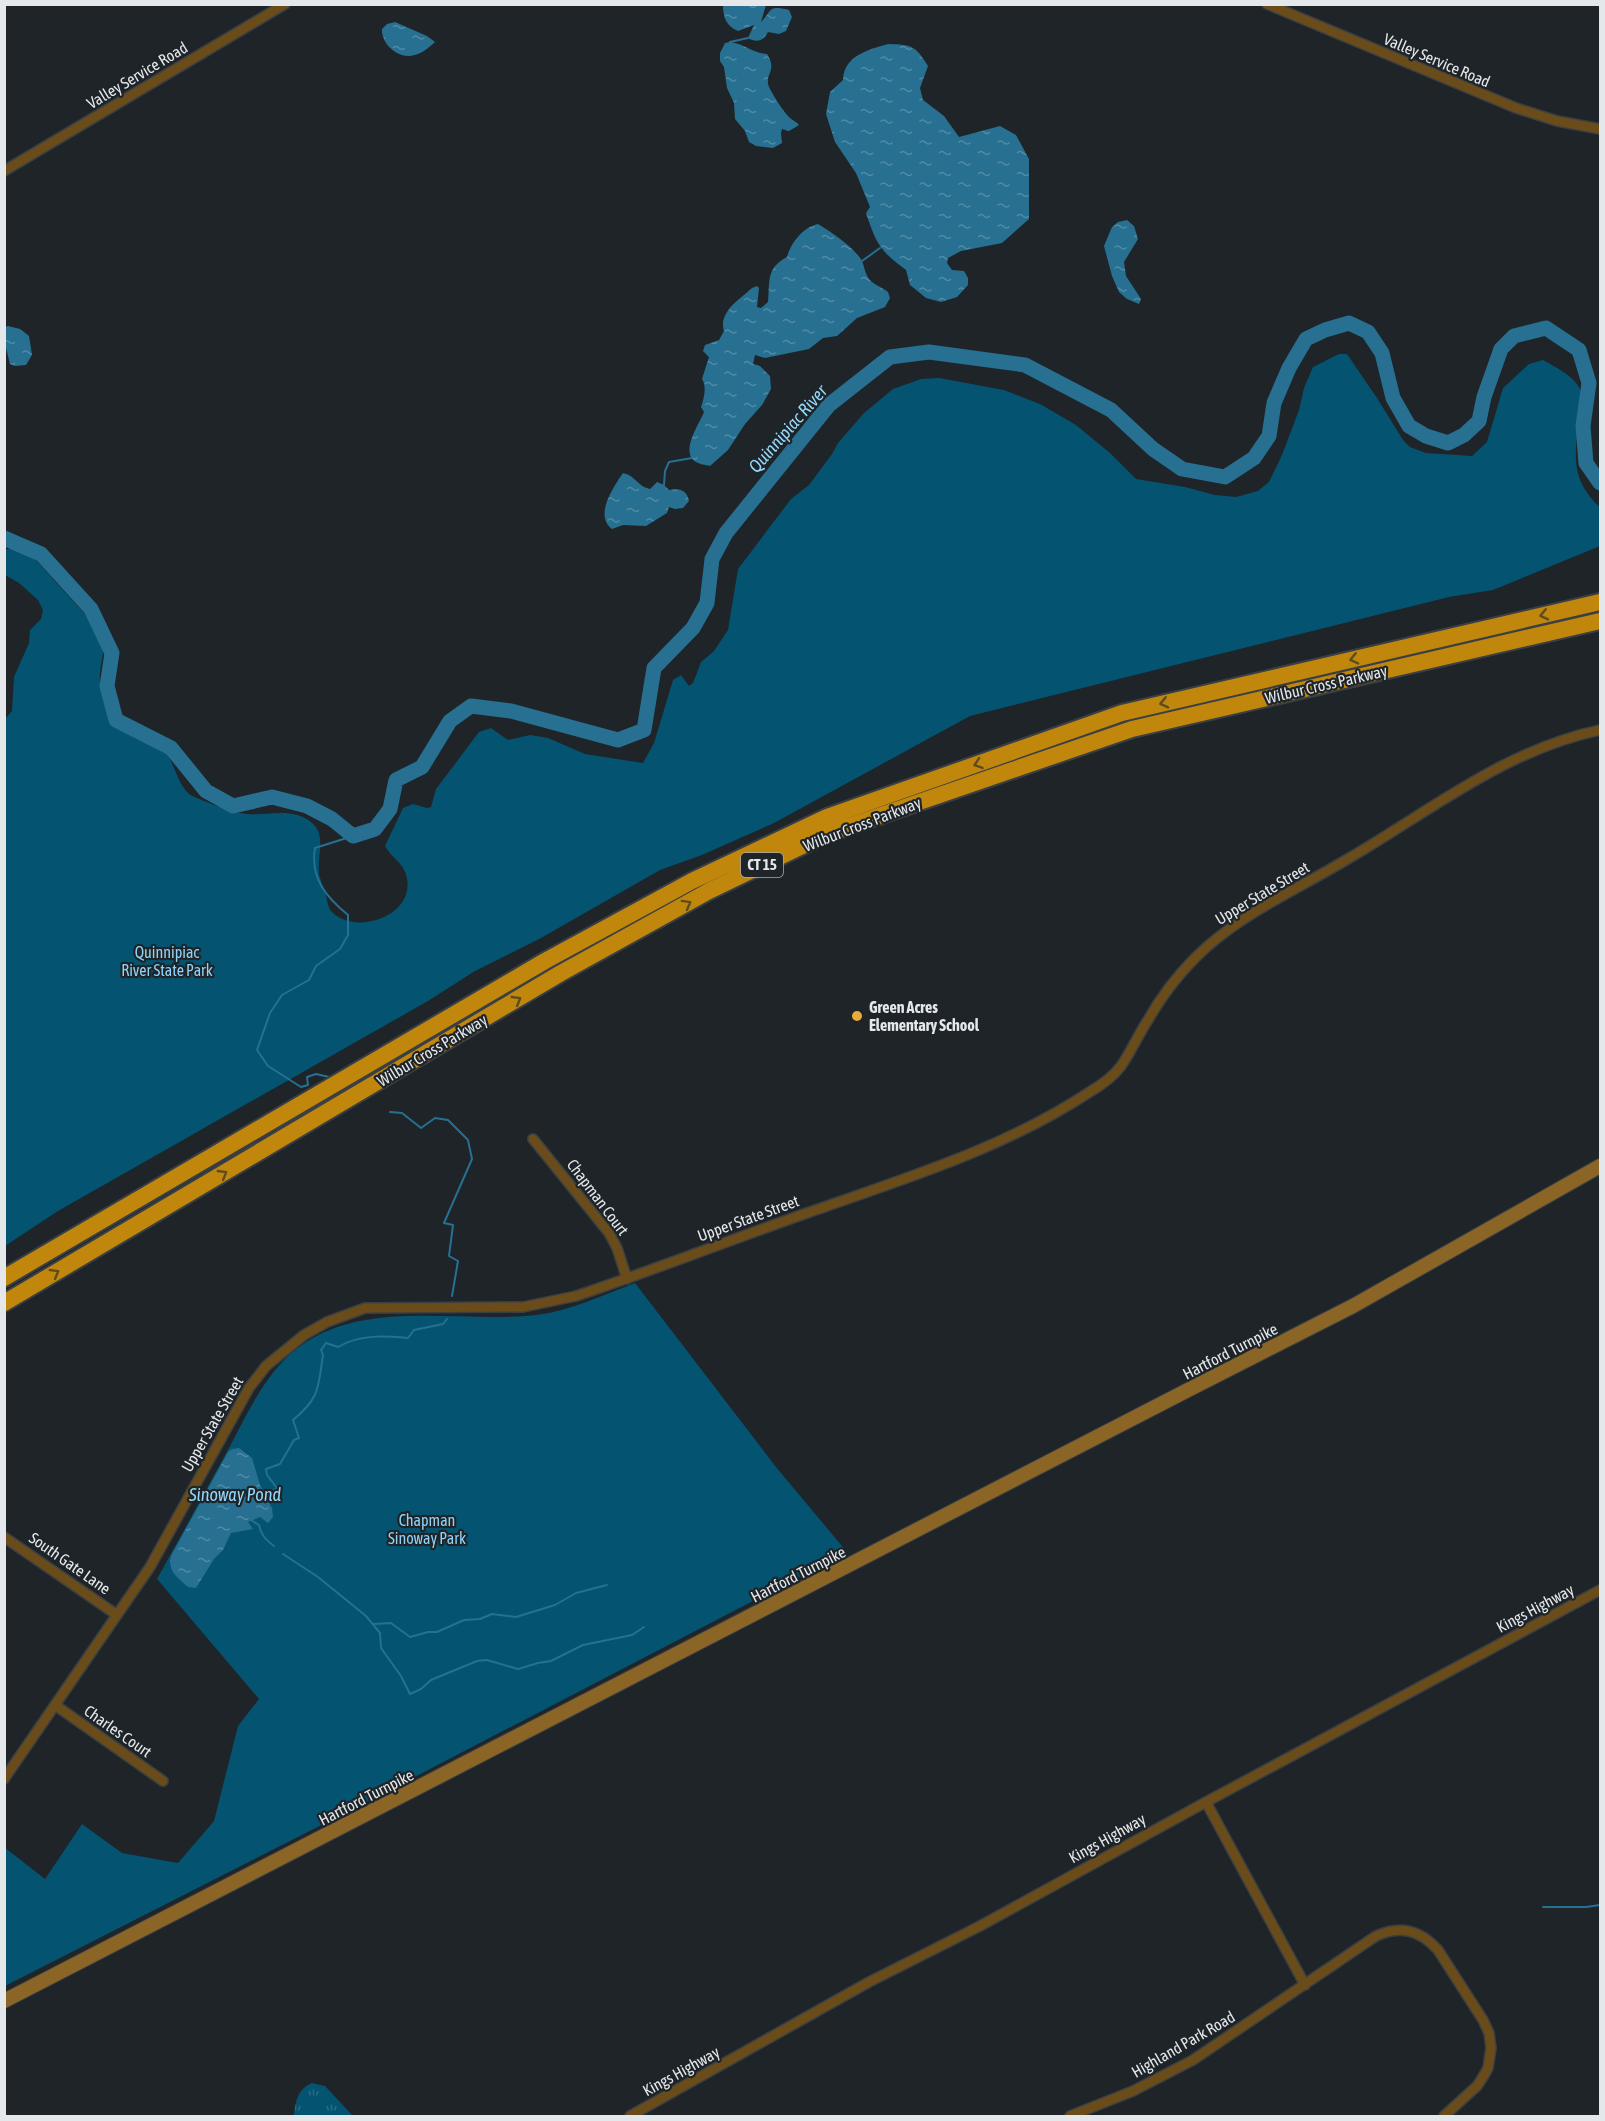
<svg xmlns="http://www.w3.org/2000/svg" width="1605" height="2121" font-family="'Asap Condensed',sans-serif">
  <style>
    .grass { fill: url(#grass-tufts) }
    .park { fill: #045370 }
    .water { fill: url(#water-ripples) }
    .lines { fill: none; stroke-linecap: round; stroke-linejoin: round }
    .stream { stroke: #277091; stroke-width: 2 }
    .river { stroke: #277091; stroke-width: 15 }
    .minor-casing { stroke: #3a3f43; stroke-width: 12 }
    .secondary-casing { stroke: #3a3f43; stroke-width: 16 }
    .motorway-casing { stroke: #3a3f43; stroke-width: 20 }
    .minor { stroke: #694c1a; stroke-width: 9 }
    .secondary { stroke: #8a6526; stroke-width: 14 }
    .motorway { stroke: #c0870c; stroke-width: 16 }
    .oneway { stroke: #5f4c1d }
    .poi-dot { fill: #e9aa38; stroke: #1e2428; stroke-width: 2 }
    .labels { text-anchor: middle; stroke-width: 4.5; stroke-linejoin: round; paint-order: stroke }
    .shield { fill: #1e2428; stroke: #a9adb0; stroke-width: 1.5 }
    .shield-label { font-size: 15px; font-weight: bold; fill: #e4e8eb }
    .street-label { font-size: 16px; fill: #e4e8eb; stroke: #1e2428 }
    .park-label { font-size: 16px; fill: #90d3f6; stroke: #1e2428 }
    .poi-label { font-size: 16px; font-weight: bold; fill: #e4e8eb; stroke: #1e2428; text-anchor: start }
    .water-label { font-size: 18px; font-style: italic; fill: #94d8fb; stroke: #1e2428 }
  </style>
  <defs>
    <pattern id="grass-tufts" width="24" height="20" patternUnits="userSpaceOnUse" patternTransform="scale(1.5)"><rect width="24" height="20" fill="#045370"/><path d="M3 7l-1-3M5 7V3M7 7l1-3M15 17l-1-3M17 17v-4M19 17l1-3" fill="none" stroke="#286c85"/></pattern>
    <pattern id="water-ripples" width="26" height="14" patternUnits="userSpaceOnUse" patternTransform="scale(1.5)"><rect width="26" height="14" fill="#277091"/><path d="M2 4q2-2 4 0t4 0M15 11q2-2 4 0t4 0" fill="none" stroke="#518ba6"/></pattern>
  </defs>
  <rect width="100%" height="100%" fill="#1e2428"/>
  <path class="grass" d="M 312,2083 L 325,2086 L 353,2116 L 294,2116 C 295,2101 298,2089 312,2083 Z"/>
  <path class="park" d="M 1339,354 L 1347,354 L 1377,398 L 1403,440 L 1410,447 L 1426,453 L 1472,456 L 1487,442 L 1503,388 L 1529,364 L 1543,360 C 1555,367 1573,375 1580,389 C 1585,398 1582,406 1580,416 C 1574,453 1570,480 1600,507 L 1600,546 L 1493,590 L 1449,597 L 970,716 L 774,823 L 702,855 L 660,870 L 541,938 L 475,971 L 428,1001 L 58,1211 L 5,1246 L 5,719 L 12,711 L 14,677 L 29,643 L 30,630 L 41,619 L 43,610 L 38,600 L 19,583 L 5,575 L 5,549 L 26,549 C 46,571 66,594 87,616 C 92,621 100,625 102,632 C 108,649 98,665 100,682 C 101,692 109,711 116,719 C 128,730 144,732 155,741 C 175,755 174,780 189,794 C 194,798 233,812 240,813 C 264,818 290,805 311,822 C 327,834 317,856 319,873 C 320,880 324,888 326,895 C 327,900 328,908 332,912 C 356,936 414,916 407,879 C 405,863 392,859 385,846 L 403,808 L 413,804 L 427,808 L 431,807 L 436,789 L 479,732 L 491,728 L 508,740 L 530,735 L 548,738 L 585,754 L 643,763 L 654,743 L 673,680 L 681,675 L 689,686 L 693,683 L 701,662 L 714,651 L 728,630 L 738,569 L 791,499 L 809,485 L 832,454 L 838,443 L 864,413 L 893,389 L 921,379 L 939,378 L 1004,390 L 1040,404 L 1076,425 L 1110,453 L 1136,479 L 1185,487 L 1215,495 L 1236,497 L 1258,491 L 1269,482 L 1282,455 L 1299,410 L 1304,388 L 1313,367 Z
    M 635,1283 L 776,1467 L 847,1552 L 355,1808 L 5,1986 L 4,1847 L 45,1879 L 82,1824 L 122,1853 L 178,1863 L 214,1821 L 238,1726 L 259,1699 L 157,1579 C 181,1536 205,1492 229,1448 C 245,1418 260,1385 284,1360 C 349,1294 453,1324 536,1315 C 570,1311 603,1295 635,1283 Z"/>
  <path class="water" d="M 766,5 L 761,22 C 773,10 767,5 789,10 L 792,17 L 786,31 L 779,34 L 768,32 C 764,41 756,43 748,38 L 754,25 L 738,31 C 726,26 723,17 723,5 Z
    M 395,22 L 427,36 L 435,42 C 429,48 420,55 410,56 C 396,57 381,43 382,29 L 387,24 Z
    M 730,42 C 745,44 752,53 767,54 C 778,71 764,74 769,87 C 773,95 782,110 788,116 C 791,120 796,121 799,125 L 789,131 L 782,129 L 781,133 L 782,143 L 773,148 L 756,146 L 749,142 L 745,131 L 735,119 L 734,103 L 727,88 L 724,67 L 720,61 L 720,53 L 725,43 Z
    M 888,44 C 912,45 915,45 928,66 L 920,88 L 923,100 L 944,116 L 959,137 L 1000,126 L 1016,135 L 1029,159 L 1029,219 L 1002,243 L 961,251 L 948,258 L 947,263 L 952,270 L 964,271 L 968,278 L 968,285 L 957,297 L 941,302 L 926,298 L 910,285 L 906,270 C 880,251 876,243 866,213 L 870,207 L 856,173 L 835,142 L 826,114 L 830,92 L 843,80 C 844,56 867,50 888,44 Z
    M 1127,220 L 1134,226 L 1138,239 L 1124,262 L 1126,276 L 1141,299 L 1139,304 L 1127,299 L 1119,292 L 1112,276 L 1104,246 L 1112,227 L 1118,222 Z
    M 818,224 C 830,231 855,248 862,261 C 865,268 865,276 872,282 C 877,286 883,288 888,292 L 890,298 L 885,307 L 857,318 L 837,336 L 823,338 L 809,349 L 765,358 L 755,355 L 753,364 L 760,366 L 770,376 L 771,389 L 762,405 L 745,424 L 728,450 L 710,466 C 706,465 699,464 696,462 C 679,452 700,423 704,412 L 701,407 C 704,399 707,386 702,379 L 709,357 L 703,351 L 705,345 L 719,340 L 724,331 C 718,312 740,299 752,288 L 757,286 L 759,288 L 757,307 L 761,308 L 768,302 C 770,281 766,268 787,257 C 791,243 803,227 818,224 Z
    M 8,326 L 20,329 L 29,336 L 32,355 L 26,365 L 15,366 L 10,364 L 5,344 L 5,327 Z
    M 623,473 C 635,475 638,487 650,489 L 657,482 L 664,485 L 669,490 C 679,488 687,490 689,501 L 683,508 L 675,509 L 669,507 L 667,513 L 646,526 L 623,525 L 612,529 C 594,515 613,488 623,473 Z
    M 239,1448 L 252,1458 L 260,1485 L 272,1508 L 273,1517 L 268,1523 L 260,1517 L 248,1522 L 253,1529 L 231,1533 L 223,1550 L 214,1559 L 196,1588 L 188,1587 C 178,1578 167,1571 171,1556 L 228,1452 L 232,1449 Z"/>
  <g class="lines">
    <path class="stream" d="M 730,42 L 748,38
      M 862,261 L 880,248
      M 664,485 L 665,471 L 669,462 L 692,458
      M 329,1077 L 316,1074 L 307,1077 L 308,1085 L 301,1087 L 268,1066 L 257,1050 L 270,1013 L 282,995 L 309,980 L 316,966 L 340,949 L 348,935 L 348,915 C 326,897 310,878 315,848 L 353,836
      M 390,1112 L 402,1113 L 421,1128 L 435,1118 L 448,1120 L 468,1140 L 472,1159 L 444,1223 L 453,1225 L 449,1256 L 458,1261 L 452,1296
      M 274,1490 L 277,1488 L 267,1475 L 266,1469 L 280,1464 L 294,1440 L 299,1438 L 293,1420 C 320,1398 318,1388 323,1355 L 321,1350 L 326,1343 L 338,1347 C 360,1334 384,1336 408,1338 L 414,1330 L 443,1324 L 447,1319
      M 249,1519 L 259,1525 C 261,1535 266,1540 274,1546
      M 283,1554 L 318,1577 L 366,1616 L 380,1633 L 381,1648 L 401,1676 L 410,1694 L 421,1689 L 431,1680 L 477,1661 L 487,1660 L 518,1669 L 538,1663 L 551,1661 L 583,1645 L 632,1635 L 644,1627
      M 374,1624 L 391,1623 L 410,1637 L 428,1632 L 437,1632 L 464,1620 L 480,1619 L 492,1614 L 516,1617 L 555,1605 L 576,1593 L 607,1585
      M 1543,1907 L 1586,1907 L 1600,1905"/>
    <path class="river" d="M 4,538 L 41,554 L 91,609 L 112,653 L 107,686 L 116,720 L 171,748 L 206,791 L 233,806 L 272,797 L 307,806 L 332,819 L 353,836 L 375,829 L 390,809 L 396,780 L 422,767 L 450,721 L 471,706 L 511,711 L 618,740 L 644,730 L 654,668 L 693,628 L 707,603 L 712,559 L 726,533 L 829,405 L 890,357 L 929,352 L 1025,365 L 1111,410 L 1153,449 L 1182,469 L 1225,477 L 1254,458 L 1269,436 L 1274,403 L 1289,368 L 1306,339 L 1325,330 L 1349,323 L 1368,332 L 1382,353 L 1393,398 L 1409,426 L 1426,436 L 1448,443 L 1464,435 L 1479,421 L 1484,397 L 1501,349 L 1514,336 L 1546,328 L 1579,350 L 1589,383 L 1583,426 L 1586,463 L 1600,483"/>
    <g class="minor-casing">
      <path id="minor" d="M 1267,4 L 1516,108 L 1557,121 L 1600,129
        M 4,171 L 285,4
        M 533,1139 L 609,1233 L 617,1248 L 627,1279
        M 4,1537 L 117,1615
        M 55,1705 L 163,1781
        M 4,1779 L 150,1567 L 249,1388 L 266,1366 L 304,1335 L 327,1322 L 365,1308 L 523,1307 L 576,1296 C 654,1270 730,1240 807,1213 C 903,1179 1003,1149 1088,1093 C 1100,1086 1113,1077 1121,1066 C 1131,1052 1138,1035 1148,1020 C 1161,997 1177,976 1195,958 C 1238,915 1294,891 1346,860 C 1429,812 1504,750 1600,730
        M 1206,1802 L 1305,1985
        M 630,2116 L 869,1982 L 980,1926 L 1206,1802 L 1600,1590
        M 1070,2116 L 1133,2091 L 1193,2060 L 1376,1936 C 1401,1925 1420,1930 1438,1950 L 1483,2020 L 1489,2033 L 1491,2048 L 1488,2068 L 1483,2077 L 1477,2086 L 1444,2116"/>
    </g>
    <g class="secondary-casing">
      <path id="secondary" d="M 4,2001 L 1186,1391 L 1353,1306 L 1600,1166"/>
    </g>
    <g class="motorway-casing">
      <path id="motorway" d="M 4,1278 L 545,961 L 692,881 L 827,817 L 1122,713 L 1600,602
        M 4,1303 L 561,973 L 709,891 L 829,833 L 1132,729 L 1600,621"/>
    </g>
    <use href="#minor" class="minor"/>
    <use href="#secondary" class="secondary"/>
    <use href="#motorway" class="motorway"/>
  </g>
  <defs><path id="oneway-chevron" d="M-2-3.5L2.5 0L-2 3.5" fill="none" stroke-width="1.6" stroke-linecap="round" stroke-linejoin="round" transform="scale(1.5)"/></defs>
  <g class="oneway">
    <use href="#oneway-chevron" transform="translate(1544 615) rotate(167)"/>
    <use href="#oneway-chevron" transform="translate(1354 659) rotate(167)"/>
    <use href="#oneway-chevron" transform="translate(1164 703) rotate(167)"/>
    <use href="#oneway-chevron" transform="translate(978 764) rotate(161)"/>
    <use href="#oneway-chevron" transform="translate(687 904) rotate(-29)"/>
    <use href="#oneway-chevron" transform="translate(517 1000) rotate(-31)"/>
    <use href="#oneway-chevron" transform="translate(223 1174) rotate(-31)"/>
    <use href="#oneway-chevron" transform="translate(55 1273) rotate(-30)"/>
  </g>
  <circle class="poi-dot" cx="857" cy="1016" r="6"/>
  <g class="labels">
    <rect class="shield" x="741" y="853" width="42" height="24" rx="4.5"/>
    <g class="shield-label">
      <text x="762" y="870">CT 15</text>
    </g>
    <g class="street-label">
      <text transform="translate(1437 60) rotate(23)" y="6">Valley Service Road</text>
      <text transform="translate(137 75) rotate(-31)" y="6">Valley Service Road</text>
      <text transform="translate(1326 684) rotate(-13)" y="6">Wilbur Cross Parkway</text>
      <text transform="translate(862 824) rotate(-21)" y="6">Wilbur Cross Parkway</text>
      <text transform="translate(1262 893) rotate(-31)" y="6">Upper State Street</text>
      <text transform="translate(432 1050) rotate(-31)" y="6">Wilbur Cross Parkway</text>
      <text transform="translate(598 1197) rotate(53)" y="6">Chapman Court</text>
      <text transform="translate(748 1218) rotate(-20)" y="6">Upper State Street</text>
      <text transform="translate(1230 1351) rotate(-27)" y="6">Hartford Turnpike</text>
      <text transform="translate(212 1424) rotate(-60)" y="6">Upper State Street</text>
      <text transform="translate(70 1563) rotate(35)" y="6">South Gate Lane</text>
      <text transform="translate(798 1574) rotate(-27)" y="6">Hartford Turnpike</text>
      <text transform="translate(1535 1608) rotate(-28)" y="6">Kings Highway</text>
      <text transform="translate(118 1731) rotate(35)" y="6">Charles Court</text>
      <text transform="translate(366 1797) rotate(-27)" y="6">Hartford Turnpike</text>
      <text transform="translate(1107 1838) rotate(-29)" y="6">Kings Highway</text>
      <text transform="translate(1183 2044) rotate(-30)" y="6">Highland Park Road</text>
      <text transform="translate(681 2071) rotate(-29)" y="6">Kings Highway</text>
    </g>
    <g class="park-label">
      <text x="167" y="958">Quinnipiac<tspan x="167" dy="18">River State Park</tspan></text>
      <text x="427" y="1526">Chapman<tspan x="427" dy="18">Sinoway Park</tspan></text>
    </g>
    <g class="poi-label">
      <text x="869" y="1013">Green Acres<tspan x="869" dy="18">Elementary School</tspan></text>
    </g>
    <g class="water-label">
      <text transform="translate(788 429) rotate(-49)" y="6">Quinnipiac River</text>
      <text x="235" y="1501">Sinoway Pond</text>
    </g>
  </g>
  <rect width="1605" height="2121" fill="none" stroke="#e4e8eb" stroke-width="12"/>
</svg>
